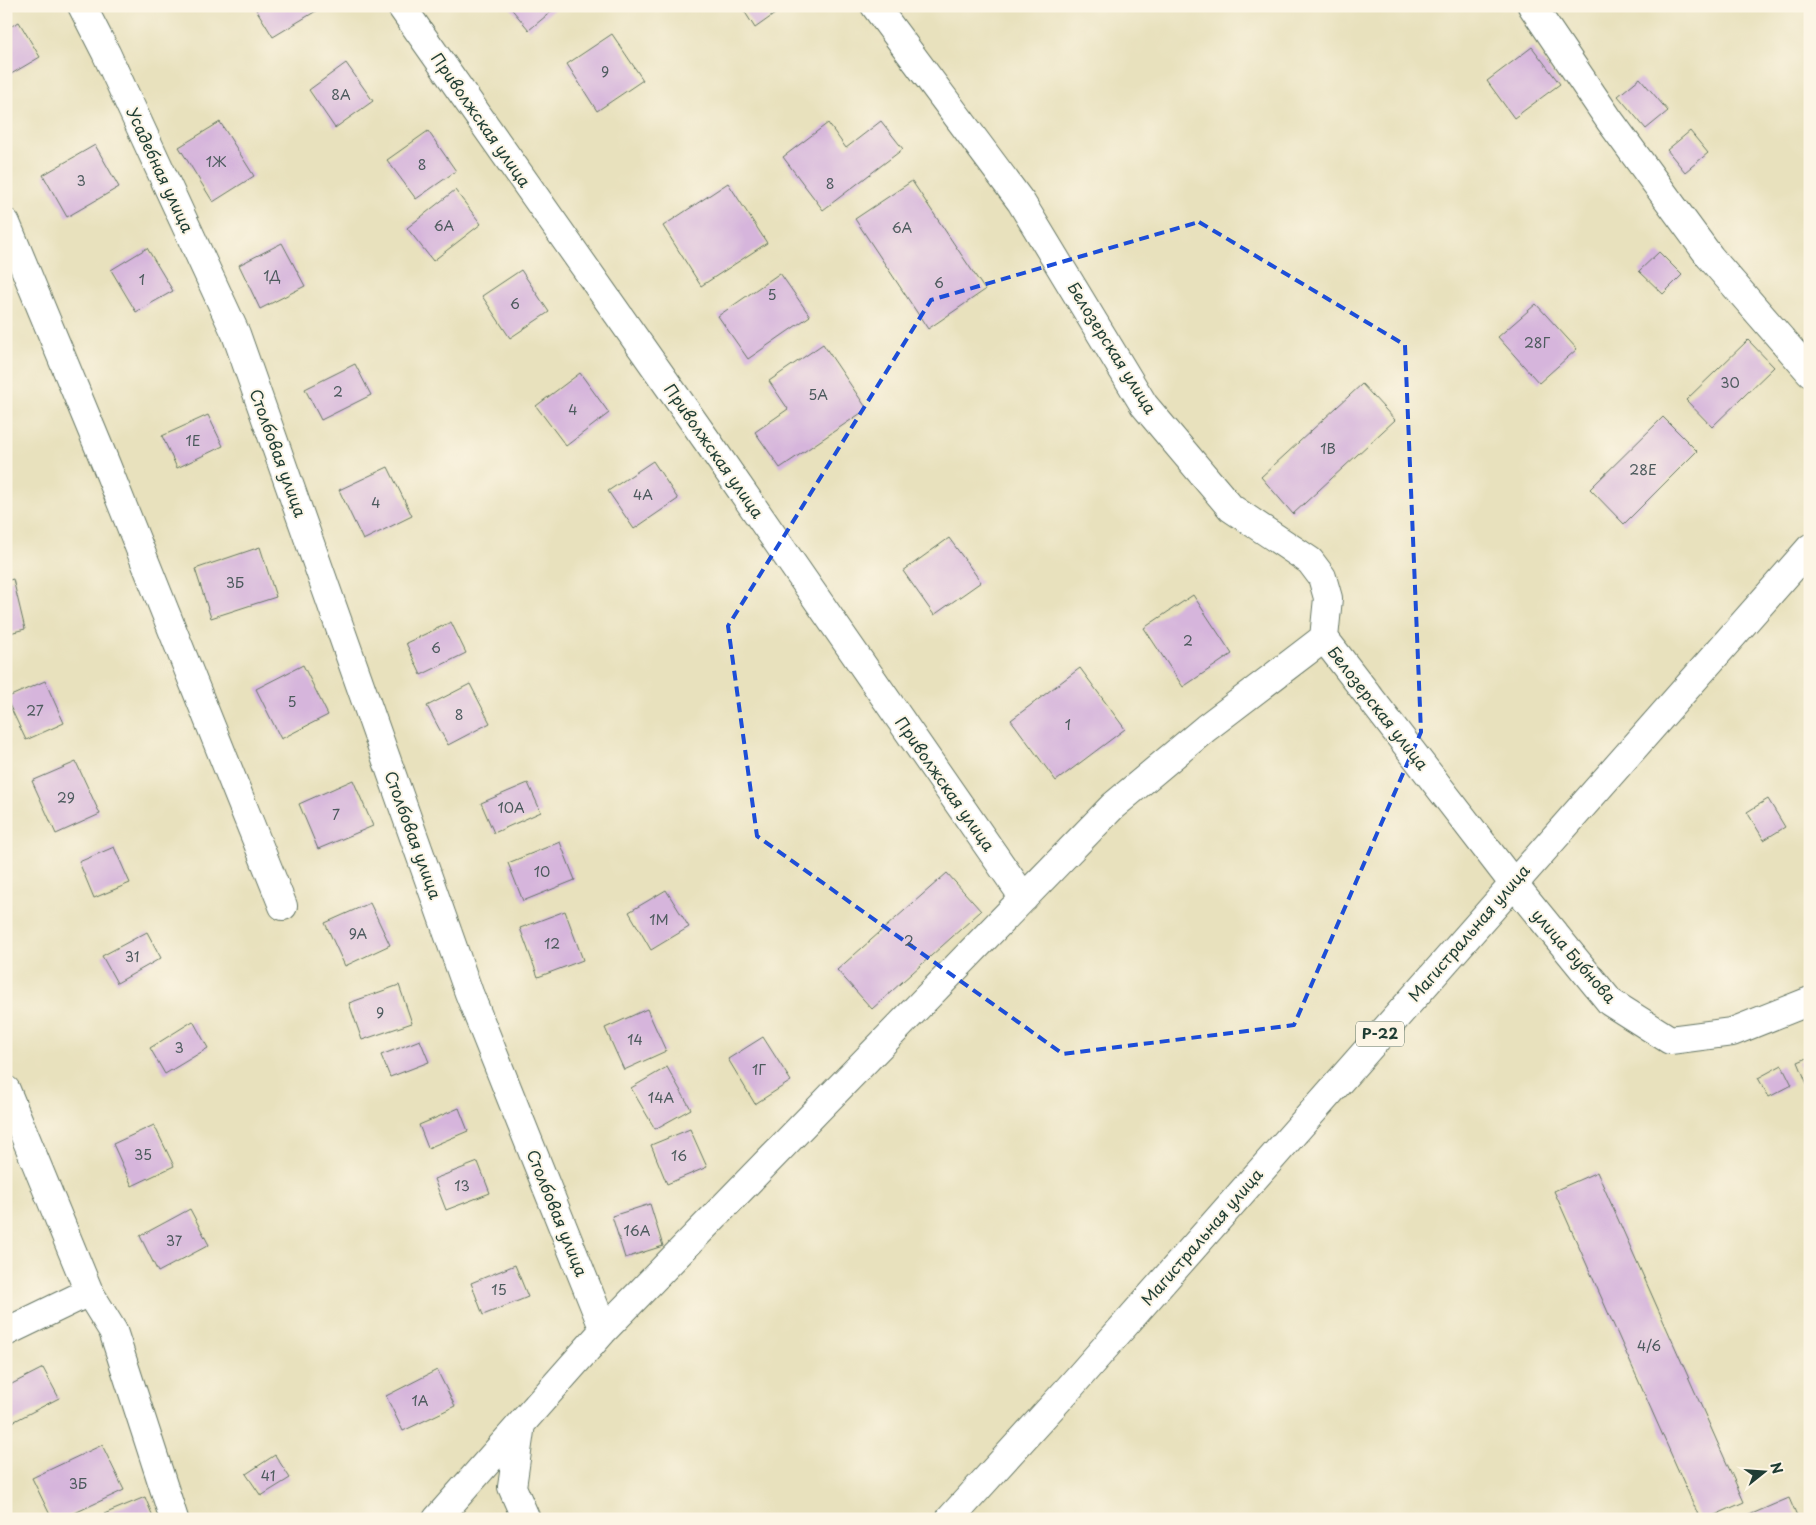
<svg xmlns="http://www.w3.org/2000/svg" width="1816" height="1525" font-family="'Playpen Sans',sans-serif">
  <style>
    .building { fill: #d6b5dc }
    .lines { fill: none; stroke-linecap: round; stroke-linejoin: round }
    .minor-casing { stroke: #657664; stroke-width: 30 }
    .highway-casing { stroke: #657664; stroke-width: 30 }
    .minor { stroke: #fff; stroke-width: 28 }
    .highway { stroke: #fff; stroke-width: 28 }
    .marked { fill: none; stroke: #1d4ed8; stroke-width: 4; stroke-dasharray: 10 6; stroke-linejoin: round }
    .labels { text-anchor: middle; stroke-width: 4; stroke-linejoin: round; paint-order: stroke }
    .number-label { font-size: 14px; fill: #4d5b5e }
    .shield { fill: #fcf5e5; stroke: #617469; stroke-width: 1 }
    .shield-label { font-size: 15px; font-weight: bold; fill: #1f3d34 }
    .street-label { font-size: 16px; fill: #1f3d34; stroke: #fcf5e5 }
  </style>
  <rect width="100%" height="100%" fill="#fcf5e5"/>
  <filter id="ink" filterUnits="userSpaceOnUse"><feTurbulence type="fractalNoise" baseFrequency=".02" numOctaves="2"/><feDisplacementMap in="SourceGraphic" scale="10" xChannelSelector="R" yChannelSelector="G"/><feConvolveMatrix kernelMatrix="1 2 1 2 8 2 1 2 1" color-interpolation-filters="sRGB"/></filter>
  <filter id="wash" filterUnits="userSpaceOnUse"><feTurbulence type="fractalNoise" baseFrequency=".0096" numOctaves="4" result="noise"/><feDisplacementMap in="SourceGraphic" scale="20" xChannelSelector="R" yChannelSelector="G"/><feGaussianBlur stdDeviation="1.12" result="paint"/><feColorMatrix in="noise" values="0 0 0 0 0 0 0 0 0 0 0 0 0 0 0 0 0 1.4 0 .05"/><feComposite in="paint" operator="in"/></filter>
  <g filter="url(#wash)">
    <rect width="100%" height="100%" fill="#e8e1bd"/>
    <g id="blocks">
      <path class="building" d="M 254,6 L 313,6 L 316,11 L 273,37 Z
        M 509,6 L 558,6 L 529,30 Z
        M 741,6 L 786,6 L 755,28 Z
        M 19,22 L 40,57 L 6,77 L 6,29 Z
        M 612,34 L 643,80 L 597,111 L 567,64 Z
        M 1532,47 L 1560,84 L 1514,118 L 1487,81 Z
        M 346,63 L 373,101 L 335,128 L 309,90 Z
        M 1640,78 L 1668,111 L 1646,129 L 1618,96 Z
        M 881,121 L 903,149 L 823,210 L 783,157 L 828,123 L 846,148 Z
        M 220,122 L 254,176 L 213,202 L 179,147 Z
        M 428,131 L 456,171 L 416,199 L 387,160 Z
        M 1690,131 L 1708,153 L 1685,172 L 1667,150 Z
        M 95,145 L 119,187 L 67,217 L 43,175 Z
        M 912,181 L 985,290 L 928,329 L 855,219 Z
        M 728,183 L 767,243 L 701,286 L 663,226 Z
        M 455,190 L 481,224 L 433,261 L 407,228 Z
        M 282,243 L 305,286 L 260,309 L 239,265 Z
        M 147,248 L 173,291 L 136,312 L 111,270 Z
        M 1659,252 L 1682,275 L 1663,294 L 1639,271 Z
        M 521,270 L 549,312 L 510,338 L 482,296 Z
        M 780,273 L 810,316 L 748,359 L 718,316 Z
        M 1536,304 L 1577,349 L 1539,383 L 1498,337 Z
        M 1748,340 L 1774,367 L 1712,427 L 1686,400 Z
        M 823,344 L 867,409 L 780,468 L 755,432 L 788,409 L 769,381 Z
        M 355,364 L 371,395 L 321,420 L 305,389 Z
        M 580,373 L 609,413 L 566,446 L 536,406 Z
        M 1362,384 L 1395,420 L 1293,514 L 1261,477 Z
        M 208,415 L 223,446 L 177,468 L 162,436 Z
        M 1663,417 L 1697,451 L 1624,524 L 1590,489 Z
        M 653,461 L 678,499 L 634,529 L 608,491 Z
        M 388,467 L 412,516 L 363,540 L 339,490 Z
        M 949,538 L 981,582 L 934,615 L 903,571 Z
        M 260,547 L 276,597 L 211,618 L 195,569 Z
        M 13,579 L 25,629 L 6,634 L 6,581 Z
        M 1193,595 L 1232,654 L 1183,687 L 1144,628 Z
        M 451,622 L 466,653 L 421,675 L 406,643 Z
        M 303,665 L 328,715 L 281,739 L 256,689 Z
        M 1080,668 L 1125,729 L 1056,781 L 1011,720 Z
        M 45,681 L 64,723 L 26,740 L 6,698 Z
        M 470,684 L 490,723 L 448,745 L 427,706 Z
        M 76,762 L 100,814 L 56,834 L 32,781 Z
        M 353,780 L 373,826 L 318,849 L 299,804 Z
        M 528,783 L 541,812 L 494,833 L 481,803 Z
        M 1768,799 L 1785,827 L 1764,840 L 1747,812 Z
        M 560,842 L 575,880 L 523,901 L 508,863 Z
        M 114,847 L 130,883 L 94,898 L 79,862 Z
        M 947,873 L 981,911 L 872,1009 L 837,970 Z
        M 666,890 L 689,927 L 651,950 L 629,912 Z
        M 370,903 L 390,945 L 345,966 L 325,923 Z
        M 565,911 L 583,960 L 538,977 L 520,928 Z
        M 147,932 L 161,958 L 117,983 L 102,956 Z
        M 399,985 L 412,1023 L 362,1040 L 349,1003 Z
        M 647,1009 L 666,1051 L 624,1070 L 605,1028 Z
        M 193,1021 L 208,1048 L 165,1074 L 150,1048 Z
        M 763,1037 L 791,1081 L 755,1104 L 728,1059 Z
        M 420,1040 L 429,1062 L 390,1077 L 381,1055 Z
        M 1810,1057 L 1810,1083 L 1807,1084 L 1798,1062 Z
        M 1782,1065 L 1792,1085 L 1769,1097 L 1758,1078 Z
        M 667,1067 L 691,1109 L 655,1129 L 631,1088 Z
        M 459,1108 L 468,1131 L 428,1148 L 419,1125 Z
        M 154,1125 L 174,1166 L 132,1186 L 113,1144 Z
        M 690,1129 L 707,1167 L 667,1184 L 651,1145 Z
        M 478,1162 L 490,1193 L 446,1210 L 434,1179 Z
        M 1597,1172 L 1744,1502 L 1706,1519 L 1700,1519 L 1554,1191 Z
        M 650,1204 L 663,1246 L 625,1258 L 612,1216 Z
        M 190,1209 L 209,1245 L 158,1272 L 140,1236 Z
        M 515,1265 L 528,1297 L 483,1315 L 471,1283 Z
        M 43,1368 L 59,1398 L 9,1424 L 6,1418 L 6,1387 Z
        M 437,1370 L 455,1406 L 403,1431 L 386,1396 Z
        M 102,1445 L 124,1490 L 62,1519 L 52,1519 L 32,1478 Z
        M 275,1455 L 290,1478 L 261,1496 L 246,1474 Z
        M 145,1497 L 154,1519 L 106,1519 L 104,1514 Z
        M 1789,1498 L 1798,1519 L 1740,1519 Z"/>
    </g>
  </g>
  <g filter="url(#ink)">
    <use href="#blocks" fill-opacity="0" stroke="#657664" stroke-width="1"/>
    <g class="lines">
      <g class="minor-casing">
        <path id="minor" d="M 82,6 L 106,53 L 236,334 L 469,993 L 604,1330
          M 401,6 L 710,445 L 1024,898
          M 875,6 L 1021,202 L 1144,405 L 1231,508 L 1310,561 L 1322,577 L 1328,598 L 1324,638 L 1513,883 L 1610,1002 L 1670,1040 L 1732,1032 L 1810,1001
          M 1532,6 L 1610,121 L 1710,257 L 1810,372
          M 6,223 L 105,462 L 283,906
          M 6,1090 L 89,1292 L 113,1331 L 174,1519
          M 6,1332 L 89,1292
          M 521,1424 L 512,1487 L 526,1519
          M 437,1519 L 604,1330 L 1113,806 L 1206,728 L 1324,638"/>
      </g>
      <g class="highway-casing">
        <path id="highway" d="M 950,1519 L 1071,1386 L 1810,548"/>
      </g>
      <use href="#minor" class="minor"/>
      <use href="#highway" class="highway"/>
    </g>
  </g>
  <path class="marked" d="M 1199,222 L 1405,345 L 1421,732 L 1294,1025 L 1063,1054 L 757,836 L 728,626 L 931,300 Z"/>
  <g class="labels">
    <g class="number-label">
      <text x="605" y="77">9</text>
      <text x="341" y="100">8А</text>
      <text x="216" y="167">1Ж</text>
      <text x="422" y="170">8</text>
      <text x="81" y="186">3</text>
      <text x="830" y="189">8</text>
      <text x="444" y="231">6А</text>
      <text x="902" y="233">6А</text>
      <text x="272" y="281">1Д</text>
      <text x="142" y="285">1</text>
      <text x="939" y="288">6</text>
      <text x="772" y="300">5</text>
      <text x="515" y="309">6</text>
      <text x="1537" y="348">28Г</text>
      <text x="1730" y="388">30</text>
      <text x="338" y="397">2</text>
      <text x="818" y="400">5А</text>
      <text x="573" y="415">4</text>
      <text x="193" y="446">1Е</text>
      <text x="1328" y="454">1В</text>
      <text x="1643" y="475">28Е</text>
      <text x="643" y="500">4А</text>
      <text x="376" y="508">4</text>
      <text x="235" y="588">3Б</text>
      <text x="1188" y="646">2</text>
      <text x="436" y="653">6</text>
      <text x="292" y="707">5</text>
      <text x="35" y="716">27</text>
      <text x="459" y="720">8</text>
      <text x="1068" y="730">1</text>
      <text x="66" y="803">29</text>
      <text x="511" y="813">10А</text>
      <text x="336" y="820">7</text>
      <text x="542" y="877">10</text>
      <text x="659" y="925">1М</text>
      <text x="358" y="939">9А</text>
      <text x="909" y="946">2</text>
      <text x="552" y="949">12</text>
      <text x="132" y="962">31</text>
      <text x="380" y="1018">9</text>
      <text x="635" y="1045">14</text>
      <text x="179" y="1053">3</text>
      <text x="759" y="1075">1Г</text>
      <text x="661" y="1103">14А</text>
      <text x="143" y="1160">35</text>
      <text x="679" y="1161">16</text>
      <text x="462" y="1191">13</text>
      <text x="637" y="1236">16А</text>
      <text x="174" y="1246">37</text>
      <text x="499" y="1295">15</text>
      <text x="1649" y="1351">4/6</text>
      <text x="420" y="1406">1А</text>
      <text x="268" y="1481">41</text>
      <text x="78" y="1489">3Б</text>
    </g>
    <rect class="shield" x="1356" y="1021.5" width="48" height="25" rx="4"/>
    <g class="shield-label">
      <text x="1380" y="1039">Р-22</text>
    </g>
    <g class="street-label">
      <text transform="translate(481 120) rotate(55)" y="6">Приволжская улица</text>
      <text transform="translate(160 170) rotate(65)" y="6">Усадебная улица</text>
      <text transform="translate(1112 348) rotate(58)" y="6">Белозерская улица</text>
      <text transform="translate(714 451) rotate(55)" y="6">Приволжская улица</text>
      <text transform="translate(278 453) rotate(70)" y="6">Столбовая улица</text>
      <text transform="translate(1378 708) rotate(52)" y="6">Белозерская улица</text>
      <text transform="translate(945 784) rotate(55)" y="6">Приволжская улица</text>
      <text transform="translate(413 835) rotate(70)" y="6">Столбовая улица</text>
      <text transform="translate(1469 933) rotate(-49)" y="6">Магистральная улица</text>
      <text transform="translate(1574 956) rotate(49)" y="6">улица Бубнова</text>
      <text transform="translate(557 1213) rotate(68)" y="6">Столбовая улица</text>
      <text transform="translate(1202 1237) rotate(-49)" y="6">Магистральная улица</text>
    </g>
  </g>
  <rect width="1816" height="1525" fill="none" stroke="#fcf5e5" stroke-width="25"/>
  <g transform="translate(1764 1472) rotate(73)" stroke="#fcf5e5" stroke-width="4" paint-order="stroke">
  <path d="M0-4L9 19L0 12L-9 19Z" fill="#1f3d34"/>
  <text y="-8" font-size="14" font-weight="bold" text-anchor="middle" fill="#1f3d34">N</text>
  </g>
</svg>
